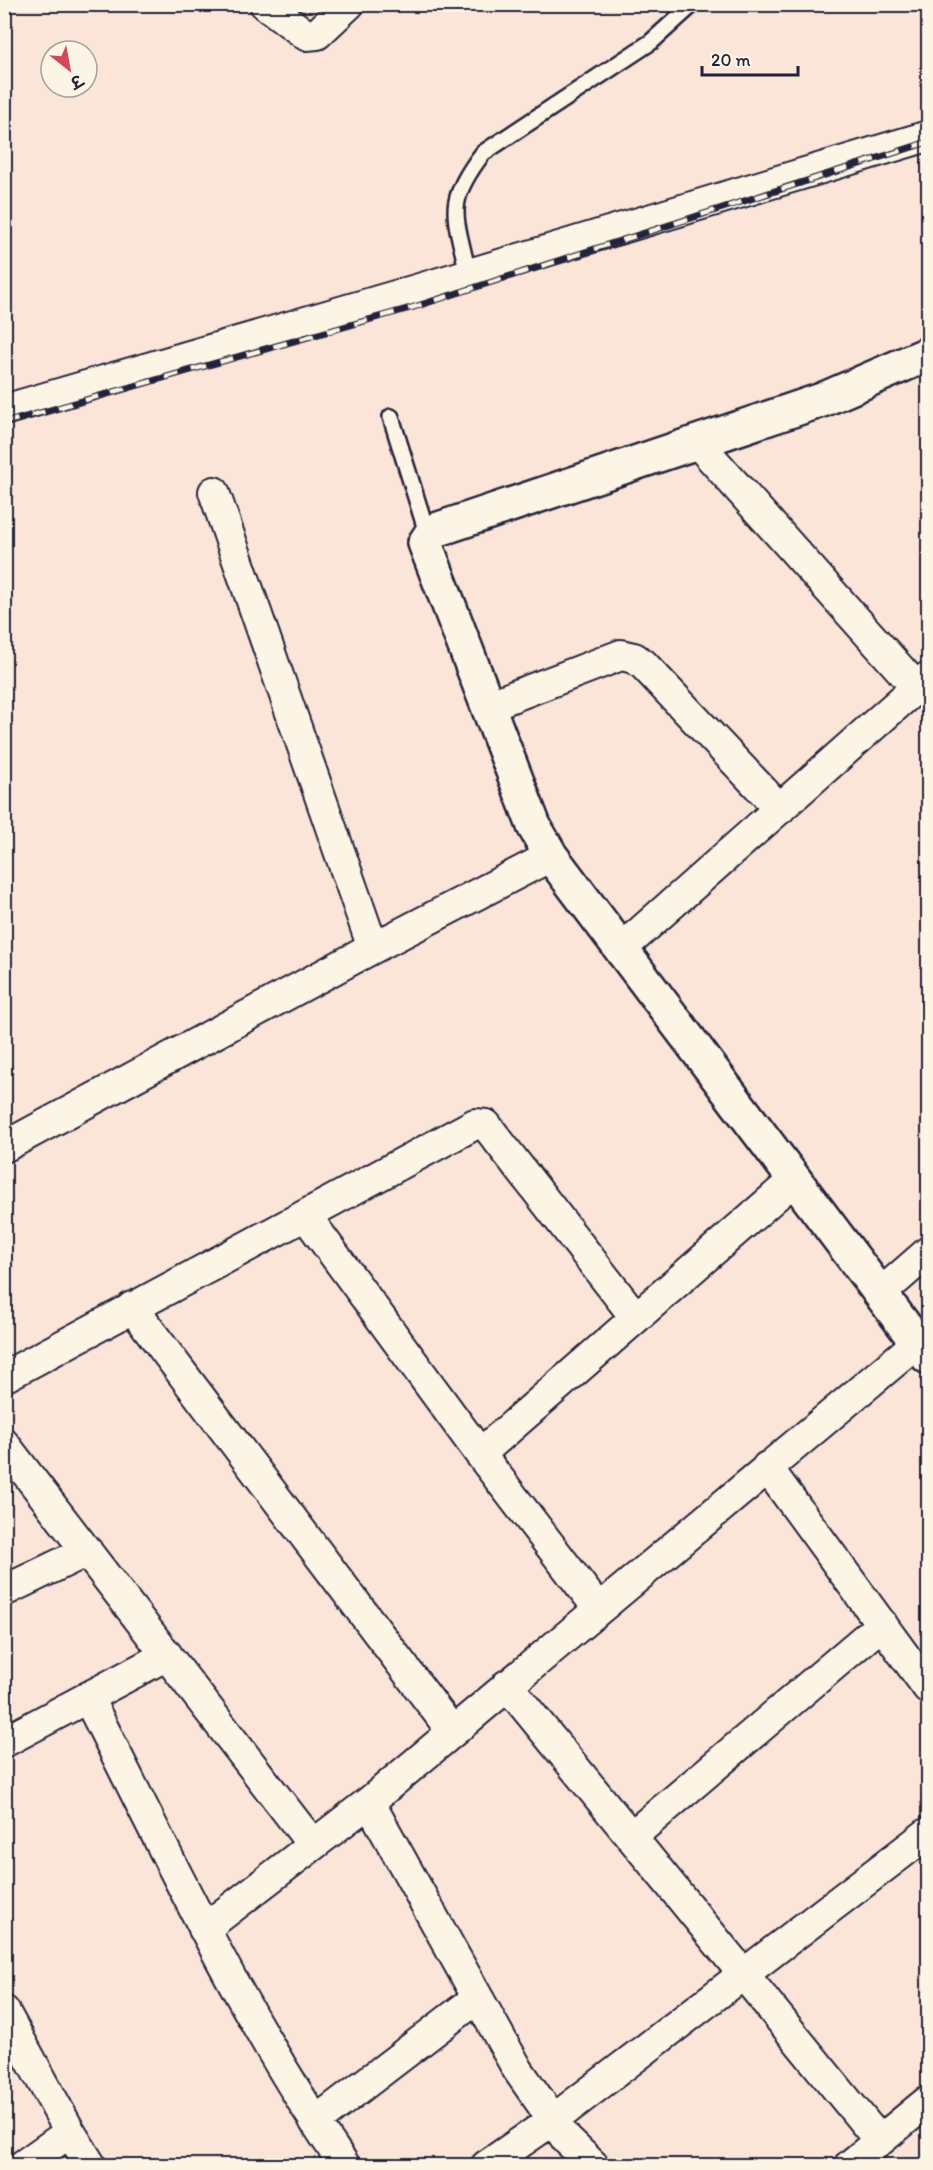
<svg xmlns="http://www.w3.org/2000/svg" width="933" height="2170" font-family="Itim,'Playpen Sans Deva',sans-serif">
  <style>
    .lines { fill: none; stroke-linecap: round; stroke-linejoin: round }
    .service-casing { stroke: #22223b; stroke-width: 20 }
    .minor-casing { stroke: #22223b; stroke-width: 34 }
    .tertiary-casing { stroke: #22223b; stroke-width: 38 }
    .service { stroke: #fcf5e5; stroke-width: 15 }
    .minor { stroke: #fcf5e5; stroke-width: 30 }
    .tertiary { stroke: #fcf5e5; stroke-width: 33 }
    .rail-casing { stroke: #22223b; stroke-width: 7 }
    .rail { stroke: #fcf5e5; stroke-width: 4.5; stroke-dasharray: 14; stroke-linecap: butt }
  </style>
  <rect width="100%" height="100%" fill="#fbe4d8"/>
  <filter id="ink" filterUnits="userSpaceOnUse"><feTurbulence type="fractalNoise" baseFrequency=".0167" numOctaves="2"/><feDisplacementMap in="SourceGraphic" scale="12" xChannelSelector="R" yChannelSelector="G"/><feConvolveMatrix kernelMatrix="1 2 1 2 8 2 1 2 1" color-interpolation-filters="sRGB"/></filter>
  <g filter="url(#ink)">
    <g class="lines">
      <g class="service-casing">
        <path id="service" d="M 468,274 C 456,215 443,205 483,153 L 651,42 L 693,4
          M 391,417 L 428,536"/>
      </g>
      <g class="minor-casing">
        <path id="minor" d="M 265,4 L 306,35 L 317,34 L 349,4
          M 4,410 L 426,287 L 928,136
          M 697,442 L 917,688
          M 214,492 L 373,948
          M 488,706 L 621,655 L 634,658 L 643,664 L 780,809
          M 620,950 L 928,677
          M 4,1147 L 373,948 L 551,856
          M 306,1216 L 480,1454 L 598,1608
          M 880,1294 L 928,1252
          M 132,1307 L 452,1731
          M 4,1377 L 475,1124 L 486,1125 L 636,1318
          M 4,1444 L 313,1845
          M 480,1454 L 794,1180
          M 767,1467 L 928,1688
          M 4,1591 L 87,1551
          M 507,1685 L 879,2140
          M 88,1698 C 168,1856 244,2020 345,2166
          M 4,1742 L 167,1655
          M 369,1802 L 518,2070 L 567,2140 L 594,2166
          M 631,1837 L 882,1624
          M 204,1929 L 369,1802 L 917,1343
          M 4,2011 L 70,2132 L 91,2166
          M 315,2122 L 476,1999
          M 22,2166 L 70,2132
          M 486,2166 L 553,2120 L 928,1833
          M 849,2166 L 928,2101"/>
      </g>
      <g class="tertiary-casing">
        <path id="tertiary" d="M 928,354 L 822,400 L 433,531 L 425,543 L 534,826 L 551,856 L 928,1357"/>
      </g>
      <use href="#service" class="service"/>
      <use href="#minor" class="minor"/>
      <use href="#tertiary" class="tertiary"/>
      <g class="rail-casing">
        <path id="rail" d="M 4,423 L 414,307 L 928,142"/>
      </g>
      <use href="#rail" class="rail"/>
    </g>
  </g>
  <rect width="933" height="2170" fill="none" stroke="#fcf5e5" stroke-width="24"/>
  <rect x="12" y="12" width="909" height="2146" fill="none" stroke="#22223b" stroke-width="2" filter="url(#ink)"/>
  <g transform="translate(69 69) rotate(149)"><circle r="28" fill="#fcf5e5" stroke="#a5a1a1" stroke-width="1.5"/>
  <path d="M0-4.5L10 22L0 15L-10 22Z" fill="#d1495b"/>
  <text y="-9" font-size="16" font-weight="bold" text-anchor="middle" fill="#22223b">उ</text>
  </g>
  <path d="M702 66v9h96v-9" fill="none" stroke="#22223b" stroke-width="3"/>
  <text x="711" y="66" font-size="18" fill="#22223b" stroke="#fcf5e5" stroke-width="4.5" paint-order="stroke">20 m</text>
</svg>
